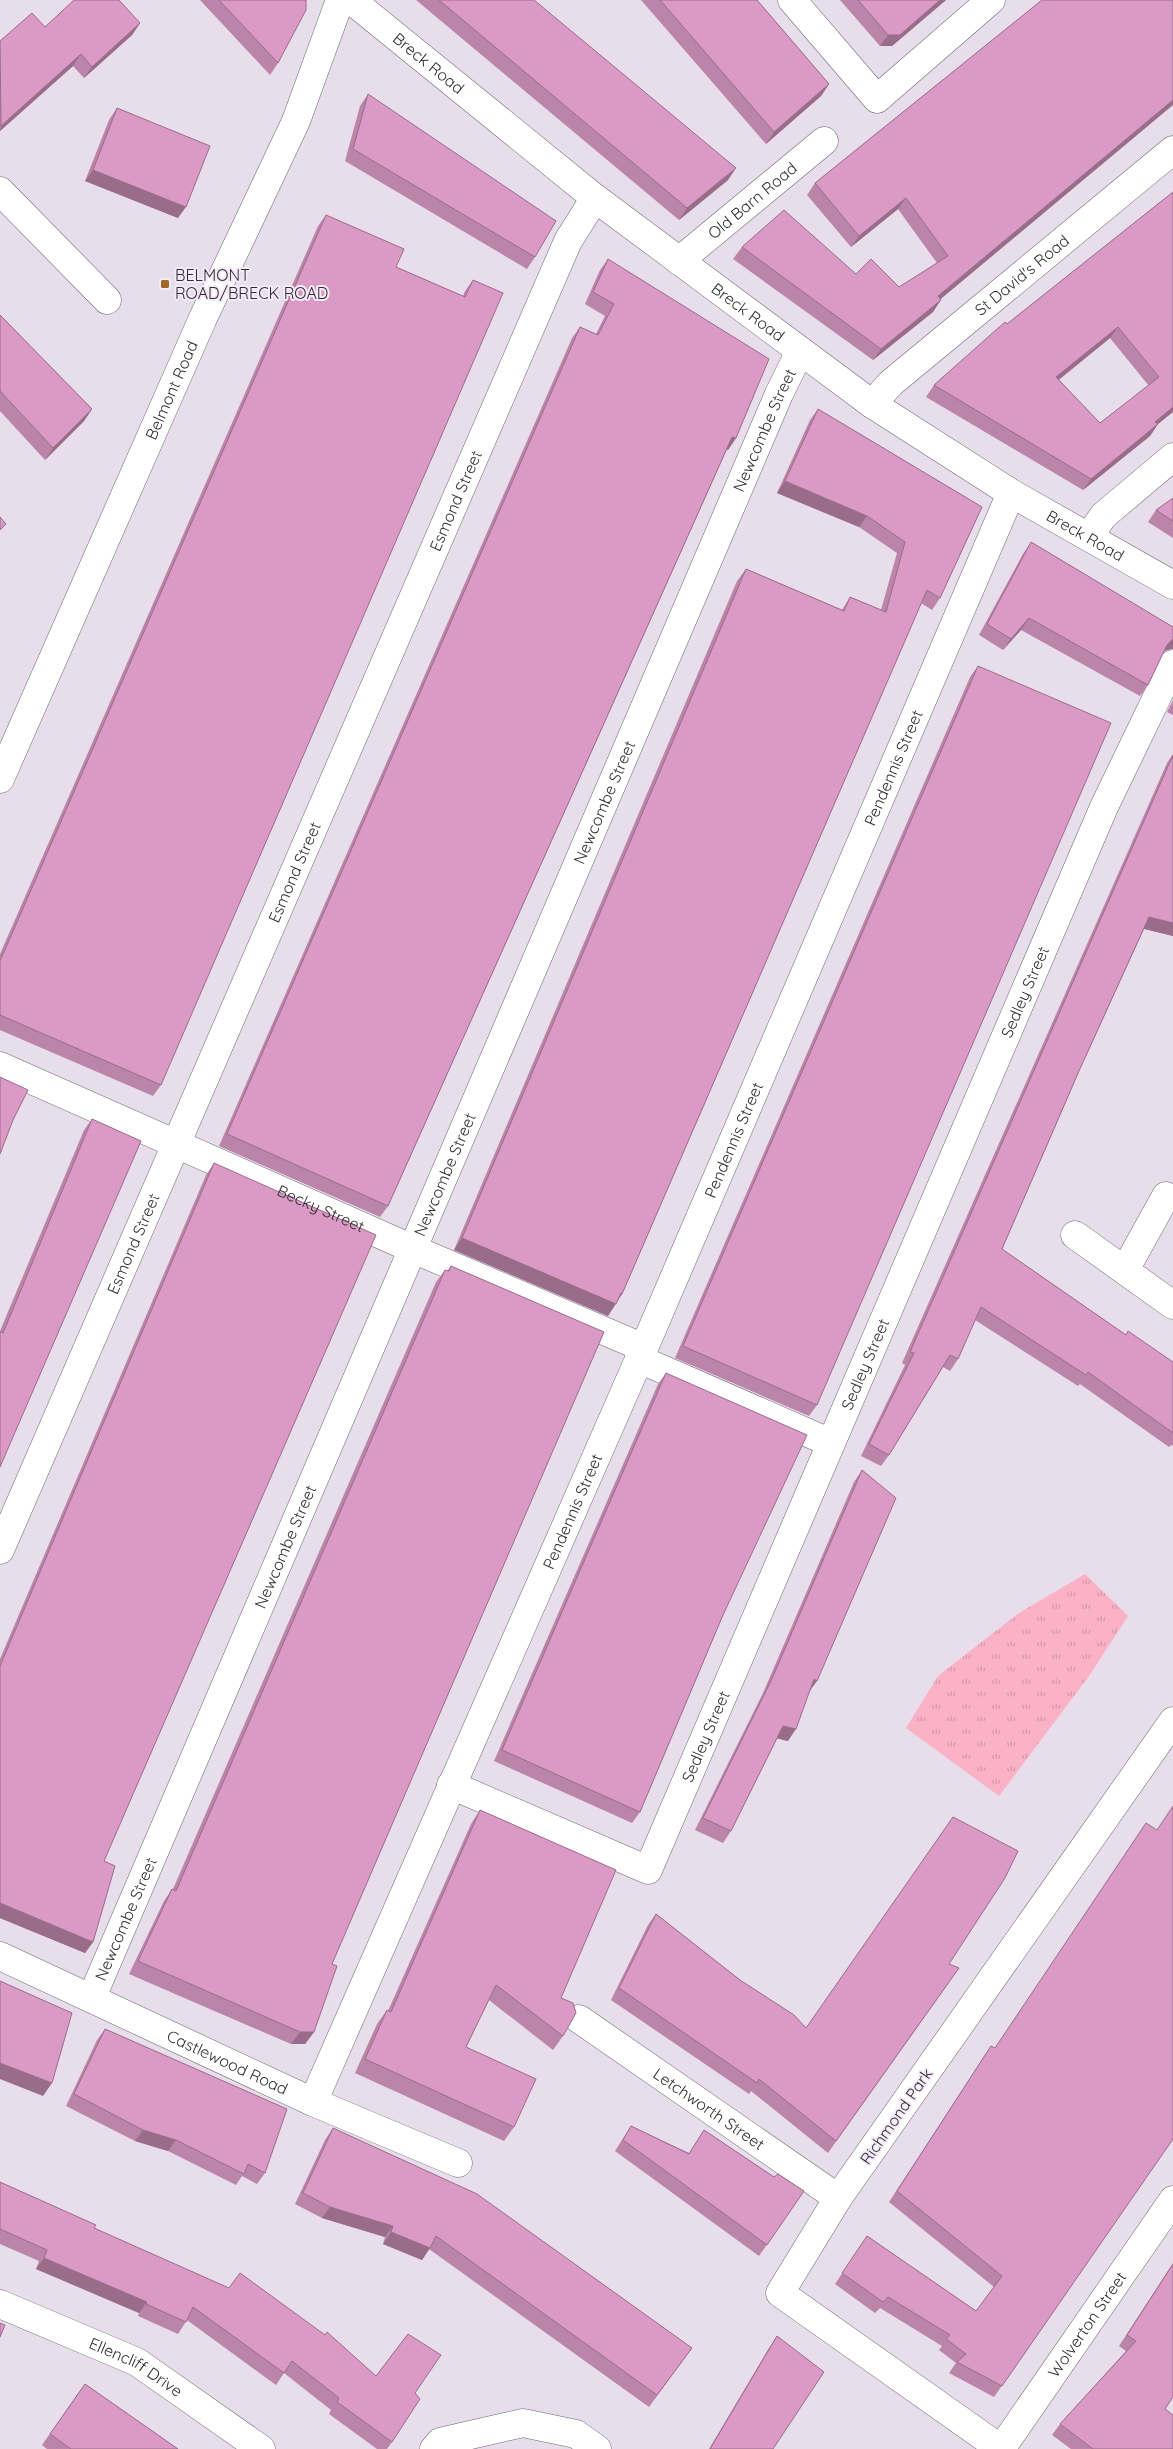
<svg xmlns="http://www.w3.org/2000/svg" width="1173" height="2449" font-family="Quicksand,sans-serif">
  <style>
    .park { fill: url(#park-tufts) }
    .lines { fill: none; stroke-linecap: round; stroke-linejoin: round }
    .minor-casing { stroke: #6f6672; stroke-width: 29 }
    .major-casing { stroke: #6f6672; stroke-width: 29 }
    .highway-casing { stroke: #6f6672; stroke-width: 29 }
    .minor { stroke: #fff; stroke-width: 28 }
    .major { stroke: #fff; stroke-width: 28 }
    .highway { stroke: #fff; stroke-width: 28 }
    .wall { fill: #bb84a9; fill-rule: evenodd }
    .shaded-wall { fill: #996c8a }
    .building { fill: #da9ac5; stroke: #996c8a; fill-rule: evenodd }
    .poi-dot { fill: #a06725; stroke: #f5eaf8; stroke-width: 2 }
    .labels { text-anchor: middle; stroke-width: 4; stroke-linejoin: round; paint-order: stroke }
    .street-label { font-size: 16px; fill: #302c31; stroke: #f5eaf8 }
    .poi-label { font-size: 16px; fill: #302c31; stroke: #f5eaf8; text-anchor: start }
  </style>
  <defs>
    <pattern id="park-tufts" width="24" height="20" patternUnits="userSpaceOnUse" patternTransform="scale(1.25)"><rect width="24" height="20" fill="#fbb1c6"/><path d="M3 7l-1-3M5 7V3M7 7l1-3M15 17l-1-3M17 17v-4M19 17l1-3" fill="none" stroke="#d798ab"/></pattern>
  </defs>
  <rect width="100%" height="100%" fill="#e8ddeb"/>
  <path class="park" d="M 1085,1574 L 1128,1616 L 1089,1676 L 999,1796 L 906,1728 L 938,1676 L 1019,1613 Z"/>
  <g class="lines">
    <g class="minor-casing">
      <g id="minor">
        <path d="M 792,0 L 877,99 L 991,0"/>
        <path d="M 0,191 L 107,300"/>
        <path id="s1" d="M 679,261 L 824,141"/>
        <path id="s2" d="M 872,404 L 891,383 L 1173,150"/>
        <path d="M 1089,537 L 1103,516 L 1173,457"/>
        <path id="s3" d="M 0,1066 L 413,1249 L 644,1348"/>
        <path d="M 1075,1235 L 1173,1305"/>
        <path d="M 1125,1270 L 1166,1196"/>
        <path d="M 639,1359 L 831,1443"/>
        <path id="s4" d="M 0,1550 L 568,241 L 595,198"/>
        <path id="s5" d="M 1173,1721 L 838,2198 L 780,2293 L 1001,2449 L 1173,2200"/>
        <path id="s6" d="M 451,1785 L 648,1870 L 1104,807 L 1173,664"/>
        <path id="s7" d="M 0,1956 L 313,2102 L 458,2163"/>
        <path id="s8" d="M 92,1997 L 779,394 L 800,351"/>
        <path id="s9" d="M 579,2019 L 838,2198"/>
        <path id="s10" d="M 313,2102 L 644,1348 L 1011,493"/>
        <path id="s11" d="M 0,2304 L 137,2362 L 261,2449"/>
        <path d="M 434,2449 L 440,2442 L 523,2423 L 576,2434 L 597,2449"/>
      </g>
    </g>
    <g class="major-casing">
      <g id="major">
        <path id="s12" d="M 351,0 L 595,198 L 872,404 L 1011,493 L 1173,585"/>
      </g>
    </g>
    <g class="highway-casing">
      <g id="highway">
        <path id="s13" d="M 0,779 L 203,318 L 296,121 L 340,0"/>
      </g>
    </g>
    <use href="#minor" class="minor"/>
    <use href="#major" class="major"/>
    <use href="#highway" class="highway"/>
  </g>
  <path class="wall" d="M 200,0 L 306,0 L 278,63 L 270,75 Z
    M 416,0 L 534,0 L 728,180 L 679,220 Z
    M 641,0 L 757,0 L 829,84 L 821,96 L 766,144 Z
    M 840,0 L 946,0 L 892,46 L 880,46 Z
    M 1042,0 L 941,299 L 933,312 L 873,360 L 733,259 L 742,247 L 856,274 L 899,287 L 937,263 L 898,209 L 851,247 L 807,195 L 815,183 Z
    M 140,23 L 132,35 L 84,78 L 73,66 L 0,131 L 0,41 L 45,27 Z
    M 368,94 L 535,257 L 527,269 L 345,161 L 360,106 Z
    M 117,108 L 178,218 L 85,181 L 109,120 Z
    M 1173,192 L 1158,424 L 1150,436 L 1083,490 L 926,397 L 934,385 L 1007,324 ZM 1110,338 L 1149,386 L 1100,423 L 1059,380 Z
    M 326,215 L 396,267 L 463,296 L 465,291 L 473,280 L 161,1085 L 153,1096 L 0,1030 L 0,954 L 318,226 Z
    M 608,259 L 736,438 L 728,450 L 727,449 L 388,1206 L 380,1217 L 219,1146 L 572,338 L 580,327 L 596,334 L 605,316 L 585,304 L 600,270 Z
    M 0,315 L 92,409 L 84,421 L 45,460 L 0,411 Z
    M 818,409 L 982,507 L 940,598 L 932,610 L 921,603 L 622,1294 L 608,1316 L 454,1250 L 737,581 L 746,569 L 842,610 L 850,597 L 881,610 L 897,553 L 859,527 L 777,493 L 810,420 Z
    M 1173,498 L 1173,538 L 1148,522 L 1156,510 Z
    M 1031,542 L 1173,627 L 1173,649 L 1171,649 L 1164,651 L 1148,685 L 1140,696 L 1021,630 L 1003,650 L 979,635 L 1023,554 Z
    M 978,666 L 817,1405 L 809,1416 L 675,1358 L 970,677 Z
    M 1173,700 L 1173,715 L 1167,712 Z
    M 1173,754 L 1173,936 L 1144,929 L 1079,1071 L 1002,1249 L 1126,1335 L 1173,1362 L 1173,1446 L 1171,1445 L 1169,1447 L 1080,1384 L 1078,1386 L 975,1320 L 958,1359 L 950,1371 L 943,1367 L 889,1455 L 881,1466 L 861,1456 L 905,1365 L 902,1363 L 1167,763 Z
    M 92,1119 L 0,1467 L 0,1331 L 84,1130 Z
    M 214,1163 L 104,1861 L 93,1942 L 85,1953 L 0,1918 L 0,1659 L 206,1175 Z
    M 451,1266 L 332,1964 L 314,2032 L 305,2044 L 291,2044 L 129,1974 L 164,1901 L 172,1889 L 173,1889 L 436,1282 L 445,1270 L 447,1271 Z
    M 666,1373 L 723,1615 L 640,1812 L 632,1823 L 494,1761 L 658,1384 Z
    M 862,1470 L 810,1690 L 788,1741 L 777,1738 L 731,1831 L 723,1843 L 695,1830 L 763,1693 L 854,1482 Z
    M 480,1810 L 561,1998 L 563,2036 L 553,2050 L 489,2000 L 466,2047 L 514,2127 L 504,2141 L 355,2073 L 377,2024 L 387,2010 L 388,2011 L 471,1824 Z
    M 656,1914 L 740,1980 L 806,2028 L 949,1964 L 959,1968 L 828,2153 L 751,2091 L 749,2094 L 611,2000 L 648,1925 Z
    M 105,2029 L 265,2173 L 257,2184 L 242,2176 L 236,2185 L 168,2151 L 135,2141 L 66,2106 L 97,2040 Z
    M 991,2046 L 1173,2139 L 994,2397 L 949,2373 L 956,2363 L 939,2350 L 942,2346 L 880,2308 L 875,2313 L 835,2284 L 867,2236 L 976,2311 L 994,2287 L 889,2202 Z
    M 631,2126 L 689,2153 L 704,2130 L 774,2177 L 804,2191 L 759,2256 L 615,2151 Z
    M 333,2128 L 692,2348 L 649,2407 L 429,2249 L 422,2260 L 383,2244 L 385,2237 L 322,2218 L 295,2204 L 325,2140 Z
    M 0,2182 L 94,2228 L 376,2376 L 415,2393 L 392,2442 L 387,2449 L 377,2449 L 329,2414 L 331,2410 L 284,2373 L 276,2385 L 187,2320 L 178,2334 L 138,2316 L 139,2313 L 36,2269 L 39,2261 L 0,2244 Z
    M 1173,2263 L 1173,2397 L 1165,2409 L 1173,2449 L 1071,2449 L 1052,2435 L 1060,2424 L 1126,2351 L 1119,2346 Z
    M 777,2336 L 773,2449 L 709,2449 L 769,2348 Z
    M 85,2384 L 178,2449 L 47,2449 L 42,2445 Z"/>
  <path class="shaded-wall" d="M 940,0 L 946,0 L 892,46 L 880,46 L 888,35 Z
    M 140,23 L 132,35 L 84,78 L 92,67 Z
    M 81,54 L 73,66 L 0,131 L 1,126 Z
    M 829,84 L 821,96 L 766,144 L 774,132 Z
    M 1173,100 L 1173,105 L 930,308 L 938,296 Z
    M 736,168 L 728,180 L 679,220 L 687,208 Z
    M 93,170 L 186,207 L 178,218 L 85,181 Z
    M 906,198 L 898,209 L 851,247 L 859,236 Z
    M 941,300 L 933,312 L 873,360 L 881,349 Z
    M 1118,327 L 1110,338 L 1048,388 L 1056,377 Z
    M 1173,407 L 1173,412 L 1147,433 L 1155,422 Z
    M 92,409 L 84,421 L 45,460 L 53,448 Z
    M 1158,424 L 1150,436 L 1083,490 L 1091,479 Z
    M 732,437 L 736,438 L 728,450 L 724,448 Z
    M 785,481 L 867,516 L 859,527 L 777,493 Z
    M 1029,618 L 1021,630 L 1003,650 L 1011,639 Z
    M 1173,639 L 1173,649 L 1171,649 L 1164,651 L 1167,645 Z
    M 1149,917 L 1173,923 L 1173,936 L 1141,928 Z
    M 462,1238 L 622,1294 L 608,1316 L 454,1250 Z
    M 814,1679 L 817,1681 L 809,1692 Z
    M 783,1726 L 796,1729 L 788,1741 L 775,1738 Z
    M 0,1903 L 93,1942 L 85,1953 L 0,1918 Z
    M 300,2032 L 314,2032 L 305,2044 L 291,2044 Z
    M 0,2063 L 52,2083 L 43,2096 L 0,2079 Z
    M 143,2130 L 176,2140 L 168,2151 L 135,2141 Z
    M 330,2207 L 393,2226 L 385,2237 L 322,2218 Z
    M 391,2232 L 430,2248 L 422,2260 L 383,2244 Z
    M 44,2258 L 147,2302 L 139,2313 L 36,2269 Z"/>
  <path class="building" d="M 74,0 L 119,0 L 140,23 L 92,67 L 81,54 L 1,126 L 0,41 L 32,13 L 45,27 Z
    M 219,0 L 306,0 L 306,10 L 278,63 Z
    M 439,0 L 534,0 L 736,168 L 687,208 Z
    M 660,0 L 757,0 L 829,84 L 774,132 Z
    M 858,0 L 940,0 L 900,35 L 888,35 Z
    M 1042,0 L 1173,0 L 1173,100 L 938,296 L 941,300 L 881,349 L 742,247 L 784,210 L 856,274 L 871,259 L 899,287 L 948,256 L 906,198 L 859,236 L 815,183 Z
    M 368,94 L 556,221 L 535,257 L 353,149 Z
    M 117,108 L 210,146 L 186,207 L 93,170 Z
    M 1173,192 L 1173,407 L 1155,422 L 1158,424 L 1091,479 L 934,385 L 1005,322 L 1007,324 ZM 1118,327 L 1159,377 L 1100,423 L 1056,377 Z
    M 326,215 L 404,249 L 396,267 L 465,297 L 473,280 L 503,293 L 161,1085 L 0,1015 L 0,961 Z
    M 608,259 L 769,359 L 736,438 L 732,437 L 695,520 L 388,1206 L 227,1134 L 580,327 L 598,335 L 614,304 L 593,292 Z
    M 0,315 L 92,409 L 53,448 L 0,391 Z
    M 818,409 L 982,507 L 940,598 L 927,590 L 622,1294 L 621,1293 L 616,1304 L 462,1238 L 746,569 L 844,611 L 850,597 L 886,612 L 905,542 L 867,516 L 785,481 Z
    M 1173,498 L 1173,521 L 1156,510 Z
    M 0,517 L 6,524 L 0,530 Z
    M 1031,542 L 1173,627 L 1173,639 L 1167,645 L 1148,685 L 1029,618 L 1011,639 L 987,624 Z
    M 978,666 L 1111,723 L 817,1405 L 683,1346 Z
    M 1173,755 L 1173,923 L 1149,917 L 1079,1071 L 1002,1249 L 1126,1335 L 1128,1331 L 1173,1362 L 1173,1433 L 1088,1372 L 1086,1375 L 981,1307 L 958,1359 L 950,1355 L 889,1455 L 869,1444 L 914,1353 L 910,1352 Z
    M 0,1077 L 28,1090 L 13,1120 L 0,1154 Z
    M 92,1119 L 141,1141 L 0,1467 L 0,1332 L 3,1333 Z
    M 214,1163 L 376,1235 L 104,1861 L 115,1866 L 93,1942 L 0,1903 L 0,1666 Z
    M 451,1266 L 604,1332 L 332,1964 L 337,1966 L 314,2032 L 300,2032 L 138,1961 L 172,1889 L 176,1891 L 445,1270 L 449,1271 Z
    M 666,1373 L 807,1435 L 723,1615 L 640,1812 L 502,1750 Z
    M 862,1470 L 896,1498 L 817,1681 L 814,1679 L 796,1729 L 783,1726 L 731,1831 L 703,1818 L 771,1681 Z
    M 1173,1806 L 1173,2139 L 1002,2386 L 957,2362 L 966,2354 L 946,2339 L 950,2335 L 888,2297 L 883,2302 L 842,2273 L 867,2236 L 976,2311 L 1002,2276 L 897,2191 L 991,2046 L 995,2048 L 1146,1823 L 1157,1830 Z
    M 480,1810 L 616,1870 L 561,1998 L 573,2003 L 576,2013 L 563,2036 L 496,1985 L 466,2047 L 536,2079 L 514,2127 L 365,2059 L 387,2010 L 391,2012 Z
    M 953,1817 L 1018,1851 L 1005,1878 L 949,1964 L 959,1968 L 836,2141 L 759,2079 L 757,2083 L 619,1988 L 656,1914 L 740,1980 L 794,2015 L 806,2028 Z
    M 0,1981 L 72,2013 L 52,2083 L 0,2063 Z
    M 105,2029 L 287,2109 L 265,2173 L 248,2164 L 244,2174 L 176,2140 L 143,2130 L 74,2094 Z
    M 631,2126 L 689,2154 L 704,2130 L 774,2177 L 778,2174 L 804,2191 L 767,2245 L 623,2140 Z
    M 333,2128 L 477,2194 L 692,2348 L 657,2395 L 436,2236 L 430,2248 L 391,2232 L 393,2226 L 330,2207 L 303,2193 Z
    M 0,2182 L 96,2225 L 94,2228 L 229,2288 L 240,2273 L 325,2335 L 327,2332 L 376,2376 L 408,2334 L 441,2355 L 415,2393 L 420,2399 L 392,2442 L 337,2402 L 339,2398 L 292,2361 L 284,2373 L 193,2307 L 186,2322 L 146,2304 L 147,2302 L 44,2258 L 47,2250 L 0,2229 Z
    M 1173,2264 L 1173,2397 L 1165,2409 L 1173,2415 L 1173,2449 L 1093,2449 L 1060,2424 L 1136,2341 L 1127,2335 Z
    M 0,2323 L 5,2325 L 0,2337 Z
    M 777,2336 L 824,2372 L 773,2449 L 710,2449 Z
    M 85,2384 L 178,2449 L 71,2449 L 50,2434 Z"/>
  <rect class="poi-dot" x="160" y="279" width="10" height="10" rx="2.5"/>
  <g class="labels">
    <g class="street-label">
      <text dy="6" stroke="none"><textPath href="#s12" startOffset="100">Breck Road</textPath></text>
      <text dy="6" stroke="none"><textPath href="#s1" startOffset="95">Old Barn Road</textPath></text>
      <text dy="6" stroke="none"><textPath href="#s2" startOffset="198">St David's Road</textPath></text>
      <text dy="6" stroke="none"><textPath href="#s12" startOffset="505">Breck Road</textPath></text>
      <text dy="6" stroke="none"><textPath href="#s13" startOffset="425">Belmont Road</textPath></text>
      <text dy="6" stroke="none"><textPath href="#s8" startOffset="1705">Newcombe Street</textPath></text>
      <text dy="6" stroke="none"><textPath href="#s4" startOffset="1144">Esmond Street</textPath></text>
      <text dy="6" stroke="none"><textPath href="#s12" startOffset="910">Breck Road</textPath></text>
      <text dy="6" stroke="none"><textPath href="#s10" startOffset="1455">Pendennis Street</textPath></text>
      <text dy="6" stroke="none"><textPath href="#s8" startOffset="1300">Newcombe Street</textPath></text>
      <text dy="6" stroke="none"><textPath href="#s4" startOffset="739">Esmond Street</textPath></text>
      <text dy="6" stroke="none"><textPath href="#s6" startOffset="1170">Sedley Street</textPath></text>
      <text dy="6" stroke="none"><textPath href="#s10" startOffset="1050">Pendennis Street</textPath></text>
      <text dy="6" stroke="none"><textPath href="#s8" startOffset="895">Newcombe Street</textPath></text>
      <text dy="6" stroke="none"><textPath href="#s3" startOffset="351">Becky Street</textPath></text>
      <text dy="6" stroke="none"><textPath href="#s4" startOffset="334">Esmond Street</textPath></text>
      <text dy="6" stroke="none"><textPath href="#s6" startOffset="765">Sedley Street</textPath></text>
      <text dy="6" stroke="none"><textPath href="#s10" startOffset="645">Pendennis Street</textPath></text>
      <text dy="6" stroke="none"><textPath href="#s8" startOffset="490">Newcombe Street</textPath></text>
      <text dy="6" stroke="none"><textPath href="#s6" startOffset="360">Sedley Street</textPath></text>
      <text dy="6" stroke="none"><textPath href="#s8" startOffset="85">Newcombe Street</textPath></text>
      <text dy="6" stroke="none"><textPath href="#s7" startOffset="251">Castlewood Road</textPath></text>
      <text dy="6" stroke="none"><textPath href="#s9" startOffset="158">Letchworth Street</textPath></text>
      <text transform="translate(896 2116) rotate(-55)" y="6">Richmond Park</text>
      <text dy="6" stroke="none"><textPath href="#s5" startOffset="1116">Wolverton Street</textPath></text>
      <text dy="6" stroke="none"><textPath href="#s11" startOffset="150">Ellencliff Drive</textPath></text>
    </g>
    <g class="poi-label">
      <text x="175" y="281">BELMONT<tspan x="175" dy="18">ROAD/BRECK ROAD</tspan></text>
    </g>
  </g>
</svg>
